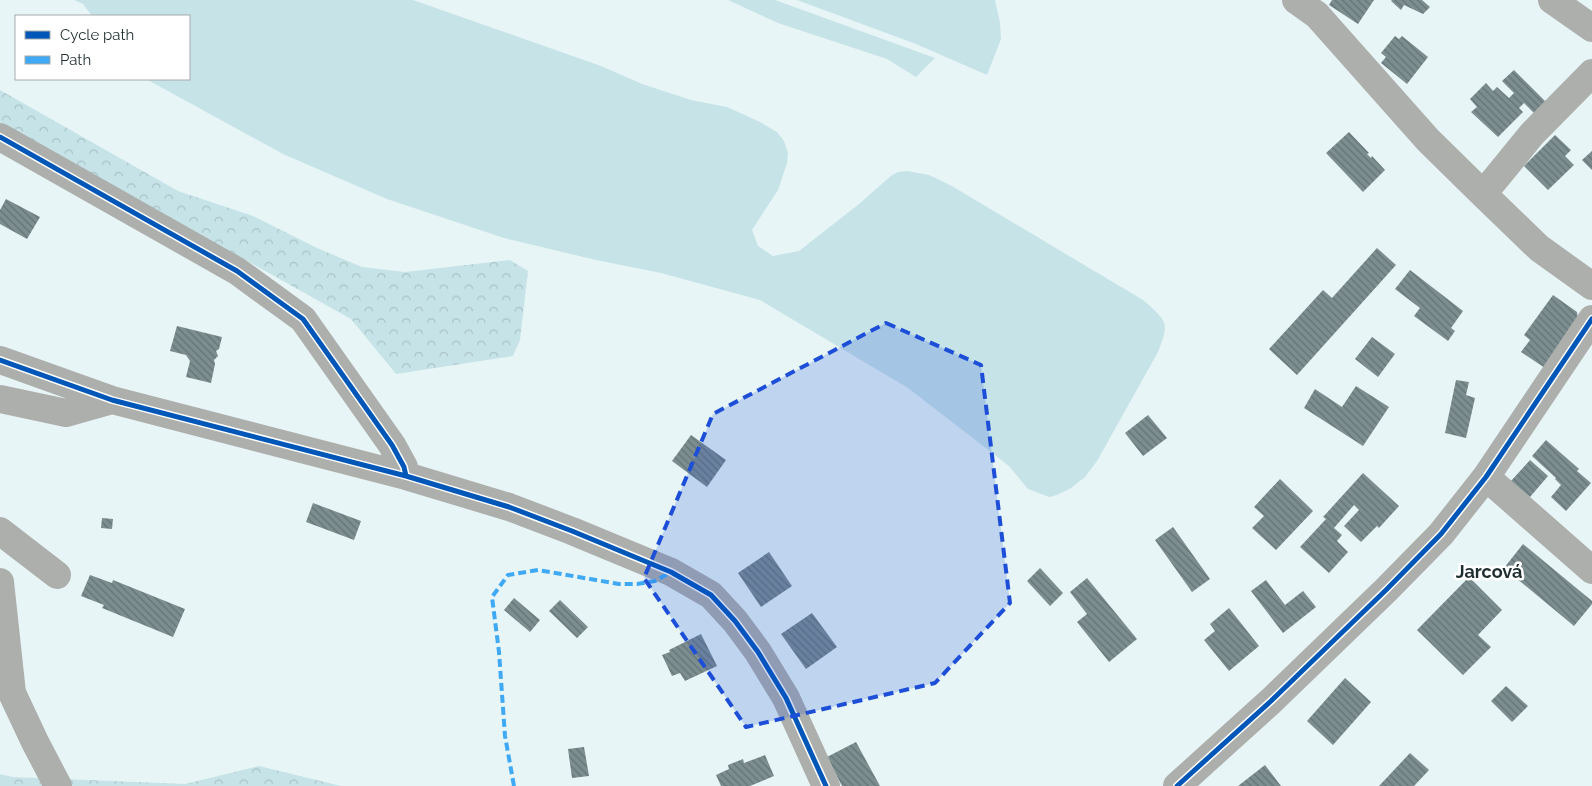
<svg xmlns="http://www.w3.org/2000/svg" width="1592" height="786" font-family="Raleway,sans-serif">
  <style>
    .grass { fill: #c6e3e8 }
    .forest { fill: url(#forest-crowns) }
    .building { fill: url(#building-back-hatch) }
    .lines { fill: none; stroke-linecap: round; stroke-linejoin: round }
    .minor { stroke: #adafac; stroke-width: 28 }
    .quiet { stroke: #3fa9f5; stroke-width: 4; stroke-dasharray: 8 4; stroke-linecap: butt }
    .cycleway-casing { stroke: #fff; stroke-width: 8 }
    .cycleway { stroke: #0057b8; stroke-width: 5 }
    .marked { fill: #1d4ed8; fill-opacity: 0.2; stroke: #1d4ed8; stroke-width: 4; stroke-dasharray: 10 6; stroke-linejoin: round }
    .labels { text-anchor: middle; stroke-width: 5; stroke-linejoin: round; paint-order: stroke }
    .quarter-label { font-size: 18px; font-weight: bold; fill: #1f2d30; stroke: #fff }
  </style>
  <defs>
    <pattern id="forest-crowns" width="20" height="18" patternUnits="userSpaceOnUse" patternTransform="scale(1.25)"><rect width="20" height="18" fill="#c6e3e8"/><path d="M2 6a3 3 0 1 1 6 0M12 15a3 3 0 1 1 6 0" fill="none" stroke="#aac3c7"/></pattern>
    <pattern id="building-back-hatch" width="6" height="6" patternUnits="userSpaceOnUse" patternTransform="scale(1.25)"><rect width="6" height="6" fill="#7c8e90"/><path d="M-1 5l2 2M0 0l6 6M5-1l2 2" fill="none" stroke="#657476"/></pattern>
  </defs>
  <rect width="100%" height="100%" fill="#e8f5f6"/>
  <path class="grass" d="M 74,0 L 413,0 L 601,66 L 642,84 L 691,100 L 727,107 L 760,122 L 777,132 L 784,141 L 788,153 L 787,163 L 778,190 L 752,230 L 758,246 L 773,256 L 799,251 L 859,204 L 892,175 L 898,172 L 907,171 L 929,175 L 950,185 L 1143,300 C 1167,321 1170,322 1158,352 L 1097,461 L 1085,477 L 1071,488 L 1057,495 L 1049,497 L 1028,489 L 1009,466 L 908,388 L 760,300 L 661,273 L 596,260 L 504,238 L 387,199 L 283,154 L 146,79 L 189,79 L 189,16 L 92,16 L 83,4 Z
    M 728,0 L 775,0 L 935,58 L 916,77 L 887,59 L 778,23 Z
    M 797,0 L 995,0 L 1000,23 L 1001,39 L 987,75 L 916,44 Z"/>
  <path class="forest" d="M 0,90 L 178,191 L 253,216 L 317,248 L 362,267 L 405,272 L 510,260 L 528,271 L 520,340 L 513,356 L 396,374 L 351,319 L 0,123 Z
    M 259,766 L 341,786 L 0,786 L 0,774 L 13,777 L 185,784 Z"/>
  <path class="building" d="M 1332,0 L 1374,0 L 1358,24 L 1329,5 Z
    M 1392,0 L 1422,0 L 1430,7 L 1423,14 L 1404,5 L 1401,10 L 1391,1 Z
    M 1395,36 L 1399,39 L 1402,36 L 1428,57 L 1407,84 L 1381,63 L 1386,57 L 1381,53 Z
    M 1514,70 L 1548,104 L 1536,115 L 1524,103 L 1519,108 L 1523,112 L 1498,137 L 1471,112 L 1477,107 L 1470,99 L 1486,83 L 1493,91 L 1497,87 L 1509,98 L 1514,93 L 1502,81 Z
    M 1349,132 L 1369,153 L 1367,154 L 1371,158 L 1372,156 L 1385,170 L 1363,192 L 1326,153 Z
    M 1555,135 L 1571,150 L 1565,156 L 1574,165 L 1548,190 L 1524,166 Z
    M 1592,151 L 1592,170 L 1582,160 Z
    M 6,199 L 40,217 L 27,239 L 0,224 L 0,210 Z
    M 1377,248 L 1396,265 L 1297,375 L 1269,349 L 1323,290 L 1332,298 Z
    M 1410,270 L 1463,311 L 1451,328 L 1455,331 L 1448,341 L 1414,316 L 1420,308 L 1395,289 Z
    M 1553,295 L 1577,312 L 1578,319 L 1545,368 L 1521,352 L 1530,340 L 1524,335 Z
    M 177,326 L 222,337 L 219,349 L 216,351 L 218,356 L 214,360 L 215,364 L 211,383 L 186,377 L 190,361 L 186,355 L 170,351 Z
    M 1372,337 L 1395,354 L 1378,377 L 1355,359 Z
    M 1456,380 L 1469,382 L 1466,395 L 1475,398 L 1466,438 L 1445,433 Z
    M 1356,386 L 1389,407 L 1363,446 L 1304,408 L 1315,389 L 1342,407 Z
    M 1148,415 L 1167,438 L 1143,456 L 1125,433 Z
    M 691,435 L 726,460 L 707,487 L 672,461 Z
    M 1546,440 L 1579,469 L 1577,471 L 1591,483 L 1566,511 L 1551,497 L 1561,485 L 1555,479 L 1556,478 L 1532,456 Z
    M 1530,460 L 1548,476 L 1530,497 L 1511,481 Z
    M 1363,473 L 1399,506 L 1379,528 L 1377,526 L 1361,542 L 1344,526 L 1359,510 L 1354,505 L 1334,528 L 1342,535 L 1337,541 L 1348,552 L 1329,573 L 1300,547 L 1326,519 L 1323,517 Z
    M 1280,479 L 1313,511 L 1276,550 L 1252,528 L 1264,516 L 1254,507 Z
    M 313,503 L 361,521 L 354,540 L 306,522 Z
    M 102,518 L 113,519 L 112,529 L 101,528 Z
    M 1173,527 L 1210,579 L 1192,592 L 1155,540 Z
    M 1523,544 L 1592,601 L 1592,604 L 1574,626 L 1504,568 Z
    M 769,552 L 792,586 L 761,607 L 738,573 Z
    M 1040,568 L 1063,593 L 1050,606 L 1027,581 Z
    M 90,575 L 112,583 L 113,580 L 185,609 L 173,637 L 102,608 L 104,605 L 81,596 Z
    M 1469,577 L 1502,610 L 1478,635 L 1491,647 L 1463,675 L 1417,630 Z
    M 1087,578 L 1137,639 L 1109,662 L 1077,622 L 1087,614 L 1070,592 Z
    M 1266,580 L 1285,605 L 1303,591 L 1316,607 L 1283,633 L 1251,591 Z
    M 514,598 L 540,620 L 530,632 L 504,610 Z
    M 560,600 L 588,627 L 577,638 L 549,611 Z
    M 1229,608 L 1259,646 L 1229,671 L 1204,640 L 1215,631 L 1210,624 Z
    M 812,613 L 837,647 L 806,669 L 781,634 Z
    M 701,634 L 717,666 L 685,681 L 680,673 L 672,676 L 662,655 L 670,652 L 669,650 Z
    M 1345,678 L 1371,702 L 1333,745 L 1307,721 Z
    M 1506,686 L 1528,706 L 1512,722 L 1491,701 Z
    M 856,742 L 880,786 L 842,786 L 827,757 Z
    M 584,747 L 589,776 L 572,778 L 568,749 Z
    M 1410,753 L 1429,770 L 1414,786 L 1379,786 Z
    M 765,755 L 774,776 L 750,786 L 721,786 L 716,775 L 729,769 L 728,765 L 743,759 L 744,763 Z
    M 1265,765 L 1281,786 L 1238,786 Z"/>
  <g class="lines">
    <path class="minor" d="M 1296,0 L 1317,15 L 1428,140 L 1483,194 L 1539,248 L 1592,286
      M 1552,0 L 1592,28
      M 0,137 L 237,271 L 303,319 L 392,445 L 404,467 L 406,476
      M 1483,194 L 1532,134 L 1592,73
      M 0,360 L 112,400 L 406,476 L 509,507 L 572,531 L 671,572 L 711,595 L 735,621 L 758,652 L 786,698 L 826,786
      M 0,399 L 66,413 L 112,400
      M 1486,477 L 1592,570
      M 0,531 L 57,575
      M 0,582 L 12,693 L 35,742 L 58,786
      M 1177,786 L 1271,701 L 1386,590 L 1441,534 L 1486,477 L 1592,319"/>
    <path class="quiet" d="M 514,786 L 505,736 L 499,652 L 492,597 L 508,575 L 538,570 L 619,584 L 637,584 L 655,581 L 671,572"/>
    <g class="cycleway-casing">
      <path id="cycleway" d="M 0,137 L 237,271 L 303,319 L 392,445 L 404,467 L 406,476
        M 0,360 L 112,400 L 406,476 L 509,507 L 572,531 L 671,572 L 711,595 L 735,621 L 758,652 L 786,698 L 826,786
        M 1177,786 L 1271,701 L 1386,590 L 1441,534 L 1486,477 L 1592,319"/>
    </g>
    <use href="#cycleway" class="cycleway"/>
  </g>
  <path class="marked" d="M 886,323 L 981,365 L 1010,603 L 935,683 L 746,727 L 644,578 L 713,414 Z"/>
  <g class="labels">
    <g class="quarter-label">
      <text x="1489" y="578">Jarcová</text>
    </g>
  </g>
  <rect x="15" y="15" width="175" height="65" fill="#ffffff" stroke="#a5abac"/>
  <rect x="25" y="31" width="25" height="8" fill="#0057b8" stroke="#a5abac"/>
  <text x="60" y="40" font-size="15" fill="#1f2d30">Cycle path</text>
  <rect x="25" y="56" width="25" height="8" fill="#3fa9f5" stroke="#a5abac"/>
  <text x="60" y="65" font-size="15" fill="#1f2d30">Path</text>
</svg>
